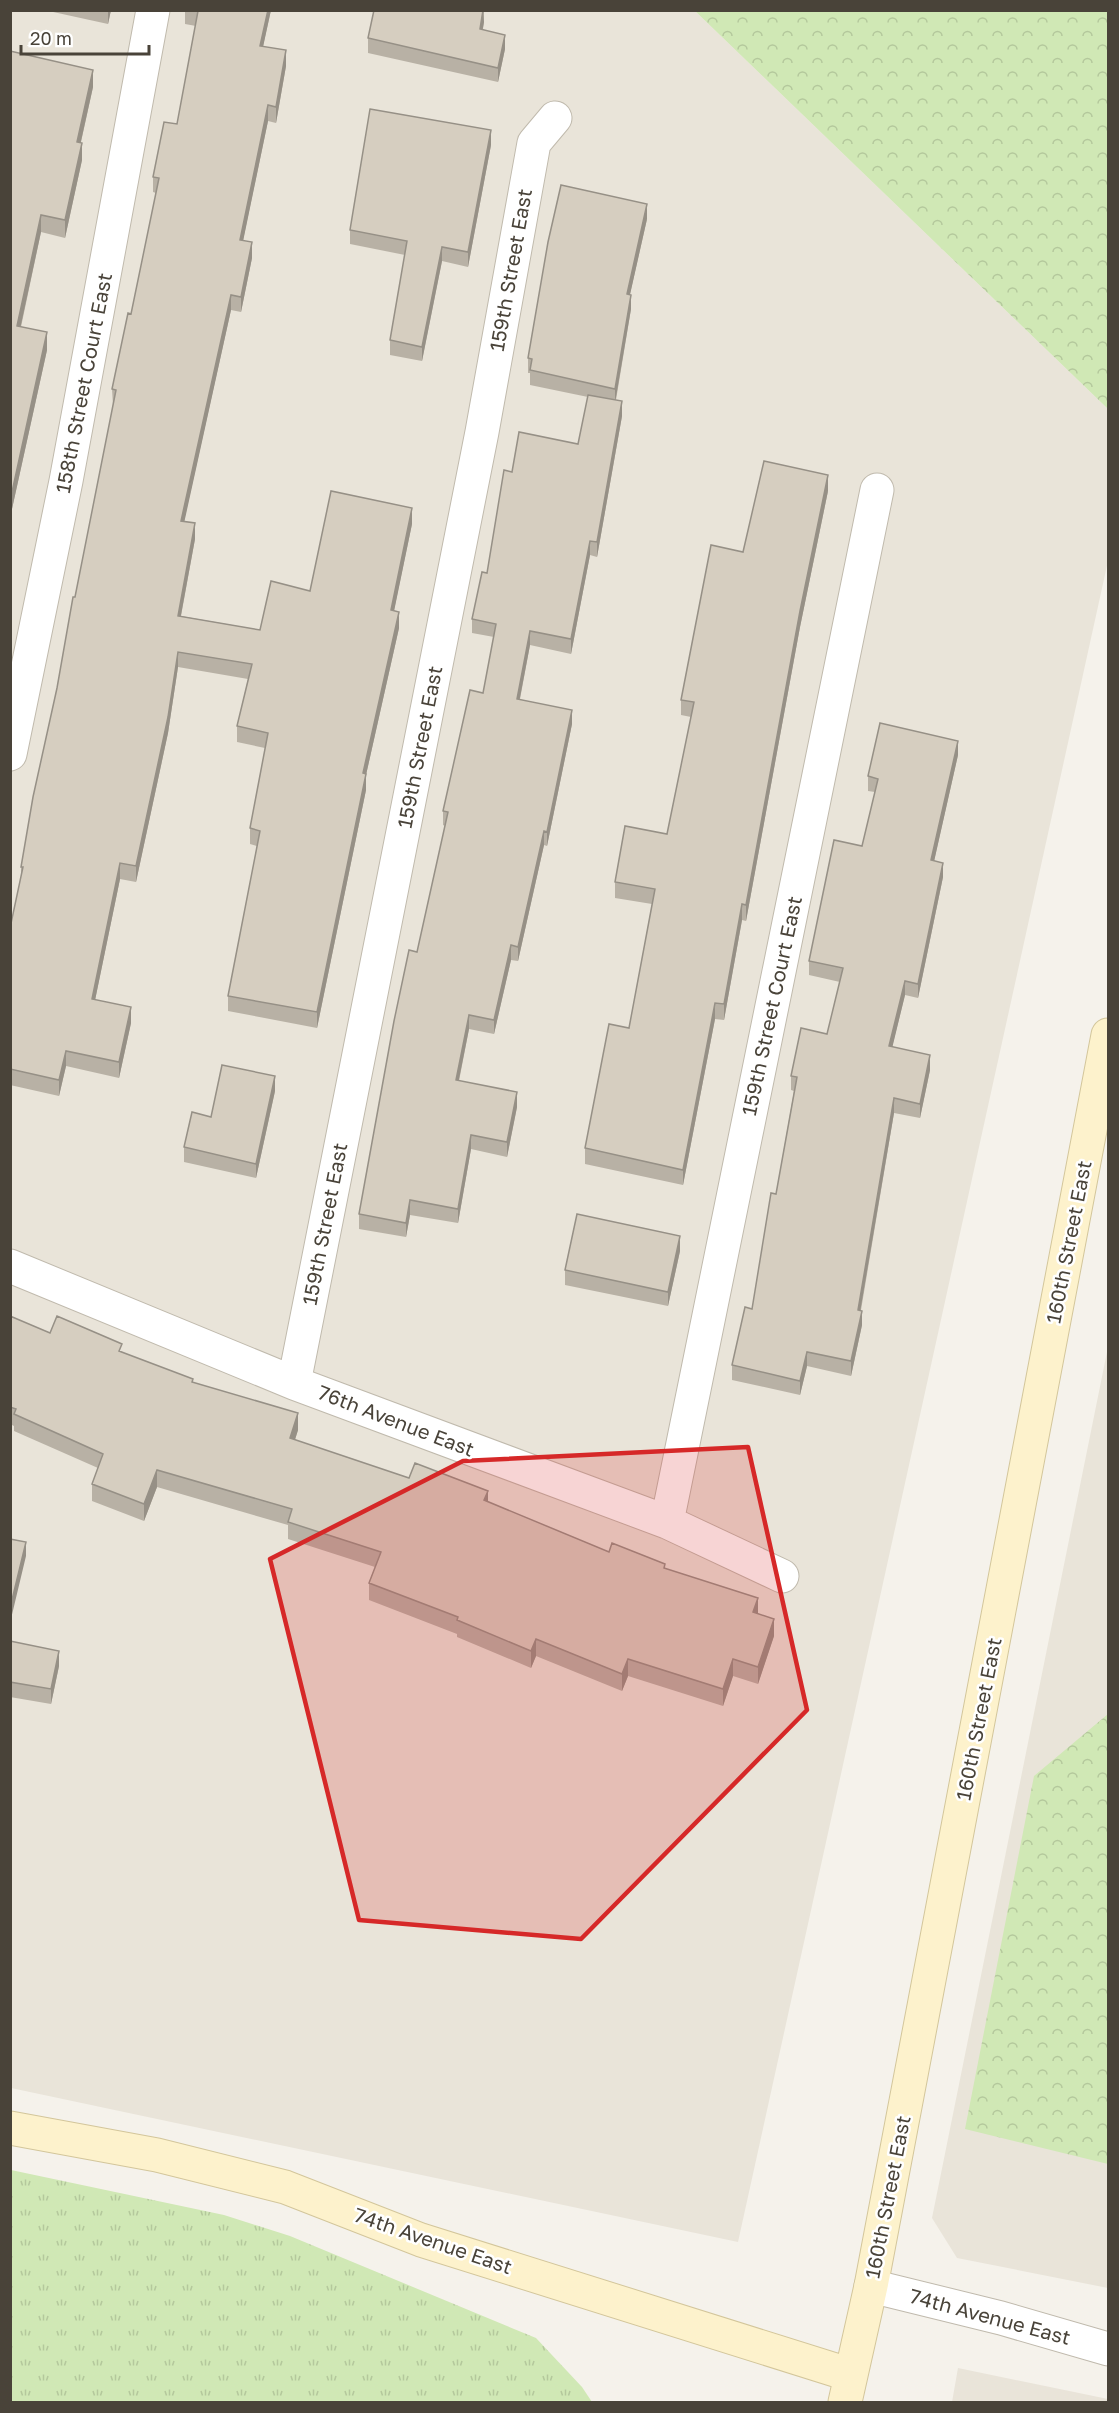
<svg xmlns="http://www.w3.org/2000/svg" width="1119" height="2413" font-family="'Golos Text',sans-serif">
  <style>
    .residential { fill: #e9e4d9 }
    .grass { fill: url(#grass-tufts) }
    .forest { fill: url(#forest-crowns) }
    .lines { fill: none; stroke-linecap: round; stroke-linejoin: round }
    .street-casing { stroke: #c0baad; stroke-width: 35 }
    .secondary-casing { stroke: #d3c69b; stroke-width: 35 }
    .street { stroke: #fff; stroke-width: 33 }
    .secondary { stroke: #fdf2cc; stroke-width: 33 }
    .wall { fill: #b8b1a5 }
    .shaded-wall { fill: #969086 }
    .building { fill: #d6cec0; stroke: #969086; stroke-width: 1.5 }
    .marked { fill: #d62828; fill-opacity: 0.2; stroke: #d62828; stroke-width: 4.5; stroke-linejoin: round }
    .labels { text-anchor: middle; stroke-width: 5; stroke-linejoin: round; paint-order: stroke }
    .street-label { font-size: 20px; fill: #494339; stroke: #fff }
  </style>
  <defs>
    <pattern id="grass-tufts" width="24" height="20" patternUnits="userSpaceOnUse" patternTransform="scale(1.5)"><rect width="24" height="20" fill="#d0e8b5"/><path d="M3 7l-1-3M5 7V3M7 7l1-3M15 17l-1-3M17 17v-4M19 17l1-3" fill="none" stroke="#b4c89c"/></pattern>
    <pattern id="forest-crowns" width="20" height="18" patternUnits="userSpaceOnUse" patternTransform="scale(1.5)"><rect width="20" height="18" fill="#d0e8b5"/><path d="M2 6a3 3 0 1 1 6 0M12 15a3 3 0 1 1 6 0" fill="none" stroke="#b4c89c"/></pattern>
  </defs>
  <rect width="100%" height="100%" fill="#f5f2eb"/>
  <path class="residential" d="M 11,11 L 695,11 L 1108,409 L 1108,561 L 738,2242 L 11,2088 Z
    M 1108,1347 L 1108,2288 L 957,2258 L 932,2218 Z
    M 958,2368 L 1108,2399 L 1108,2402 L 952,2402 Z"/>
  <path class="grass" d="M 11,2170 L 224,2215 L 290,2236 L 536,2338 L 582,2387 L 592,2402 L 11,2402 Z"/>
  <path class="forest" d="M 695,11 L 1108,11 L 1108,409 Z
    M 1108,1714 L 1108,2164 L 965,2129 L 1034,1776 Z"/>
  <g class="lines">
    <g class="street-casing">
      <path id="street" d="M 10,754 L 66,481 L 153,10
        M 10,1266 L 294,1383 L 667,1522 L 782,1576
        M 294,1383 L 482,432 L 534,143 L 555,118
        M 667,1522 L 877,490
        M 871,2286 L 1001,2318 L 1108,2349"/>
    </g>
    <g class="secondary-casing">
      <path id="secondary" d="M 10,2128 L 157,2155 L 285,2187 L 421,2240 L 851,2375
        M 845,2402 L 871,2286 L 1108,1035"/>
    </g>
    <use href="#street" class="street"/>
    <use href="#secondary" class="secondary"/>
  </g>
  <path class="wall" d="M 44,10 L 111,10 L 108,24 Z
    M 185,10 L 271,10 L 263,46 L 286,66 L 276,123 L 268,121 L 243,240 L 252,258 L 241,312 L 231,310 L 184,521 L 195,539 L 181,616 L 260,630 L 310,591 L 412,524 L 394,610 L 399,628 L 366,775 L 366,790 L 317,1028 L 228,1011 L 228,996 L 257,846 L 250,844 L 250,828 L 265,748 L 237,742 L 237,726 L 248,679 L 178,667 L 168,733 L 136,882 L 120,879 L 95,1000 L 131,1023 L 119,1078 L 66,1066 L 59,1096 L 10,1085 L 10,928 L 21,879 L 21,867 L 75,597 L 113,405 L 112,389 L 131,314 L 156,193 L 153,192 L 153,177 L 177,124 L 196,26 L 185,24 Z
    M 484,10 L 484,22 L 483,29 L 505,49 L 498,82 L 368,53 L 368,38 Z
    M 10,51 L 93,87 L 81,142 L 82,160 L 65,238 L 41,232 L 21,327 L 47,350 L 10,518 Z
    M 491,145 L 468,267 L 442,261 L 422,361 L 390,355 L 390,340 L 405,255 L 350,244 L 350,230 Z
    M 647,219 L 630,294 L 631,309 L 616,400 L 622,416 L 597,557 L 590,555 L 571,654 L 530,645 L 520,699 L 572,724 L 547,846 L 544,845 L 518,961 L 511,960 L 494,1034 L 469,1029 L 459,1081 L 517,1107 L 507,1157 L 471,1149 L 458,1223 L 410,1215 L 406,1237 L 359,1229 L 359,1214 L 445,826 L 443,825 L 443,811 L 483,693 L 494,637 L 472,633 L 472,619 L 487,573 L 512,472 L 578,444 L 588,397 L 530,385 L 530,373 L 528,373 L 528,358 Z
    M 828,491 L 800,627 L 746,921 L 742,920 L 724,1020 L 715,1019 L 683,1185 L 585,1164 L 585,1148 L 629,1028 L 652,904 L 615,898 L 615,882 L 667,834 L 691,717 L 681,715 L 681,700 Z
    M 958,755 L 934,861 L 943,877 L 918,998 L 905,995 L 892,1047 L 930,1070 L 920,1118 L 894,1113 L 861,1310 L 862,1325 L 851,1376 L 807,1366 L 800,1395 L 732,1380 L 732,1365 L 752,1309 L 776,1194 L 794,1091 L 791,1090 L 791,1076 L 827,1034 L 840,982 L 809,975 L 809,961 L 862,846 L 875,792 L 868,791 L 868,776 Z
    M 275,1091 L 256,1178 L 184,1162 L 184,1147 L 211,1117 Z
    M 680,1251 L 668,1306 L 565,1285 L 565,1270 Z
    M 10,1316 L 50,1333 L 122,1352 L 193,1382 L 298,1430 L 295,1440 L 409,1478 L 488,1502 L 609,1552 L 665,1569 L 758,1614 L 774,1636 L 758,1684 L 733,1676 L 723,1706 L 628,1676 L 622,1691 L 536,1656 L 531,1668 L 457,1637 L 457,1634 L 369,1600 L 369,1583 L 375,1567 L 288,1539 L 288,1525 L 157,1487 L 144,1521 L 92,1501 L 92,1484 L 98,1468 L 14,1431 L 14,1426 L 10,1424 Z
    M 10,1641 L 59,1666 L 51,1704 L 10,1697 Z"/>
  <path class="shaded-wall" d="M 108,10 L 111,10 L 108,24 Z
    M 268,10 L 271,10 L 260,61 L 260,46 Z
    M 483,10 L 484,22 L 480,43 L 480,29 Z
    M 505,35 L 505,49 L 498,82 L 498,68 Z
    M 286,50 L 286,66 L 276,123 L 276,107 Z
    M 93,70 L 93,87 L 77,159 L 77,142 Z
    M 268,105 L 268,121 L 240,256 L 240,240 Z
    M 491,130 L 491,145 L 468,267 L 468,252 Z
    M 82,143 L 82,160 L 65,238 L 65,220 Z
    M 647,204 L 647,219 L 627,308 L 627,294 Z
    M 41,215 L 41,232 L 17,343 L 17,326 Z
    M 252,242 L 252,258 L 241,312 L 241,297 Z
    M 442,247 L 442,261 L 422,361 L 422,347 Z
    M 231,295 L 231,310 L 181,537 L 181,521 Z
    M 631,295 L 631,309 L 615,403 L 615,389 Z
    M 47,332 L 47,350 L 10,518 L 10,501 Z
    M 622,401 L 622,416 L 597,557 L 597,542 Z
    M 828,475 L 828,491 L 800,627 L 746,921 L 746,905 L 800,611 Z
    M 412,508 L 412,524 L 391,626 L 391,610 Z
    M 195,523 L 195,539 L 178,631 L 178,616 Z
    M 590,541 L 590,555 L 571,654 L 571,639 Z
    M 399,612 L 399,628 L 366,775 L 366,790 L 317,1028 L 317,1012 L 363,773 Z
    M 530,631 L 530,645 L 517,713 L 517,699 Z
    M 178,652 L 178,667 L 168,733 L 136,882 L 136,866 Z
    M 572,710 L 572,724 L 547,846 L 547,832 Z
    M 958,741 L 958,755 L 931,875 L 931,860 Z
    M 544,831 L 544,845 L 518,961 L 518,947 Z
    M 120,863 L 120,879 L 92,1015 L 92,999 Z
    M 943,863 L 943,877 L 918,998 L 918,984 Z
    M 742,904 L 742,920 L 724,1020 L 724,1004 Z
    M 511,945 L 511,960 L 494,1034 L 494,1020 Z
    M 905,981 L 905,995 L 889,1061 L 889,1046 Z
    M 715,1003 L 715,1019 L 683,1185 L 683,1170 Z
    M 131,1007 L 131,1023 L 119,1078 L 119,1062 Z
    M 469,1015 L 469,1029 L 456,1094 L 456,1080 Z
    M 66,1051 L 66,1066 L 59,1096 L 59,1080 Z
    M 930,1055 L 930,1070 L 920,1118 L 920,1104 Z
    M 275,1076 L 275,1091 L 256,1178 L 256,1164 Z
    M 517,1092 L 517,1107 L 507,1157 L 507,1142 Z
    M 894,1098 L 894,1113 L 858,1324 L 858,1310 Z
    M 471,1135 L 471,1149 L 458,1223 L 458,1209 Z
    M 410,1200 L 410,1215 L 406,1237 L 406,1223 Z
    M 680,1236 L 680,1251 L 668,1306 L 668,1292 Z
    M 862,1311 L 862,1325 L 851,1376 L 851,1361 Z
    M 807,1352 L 807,1366 L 800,1395 L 800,1381 Z
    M 298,1413 L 298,1430 L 290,1455 L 290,1438 Z
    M 157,1470 L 157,1487 L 144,1521 L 144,1504 Z
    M 488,1491 L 488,1508 L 484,1500 Z
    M 26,1542 L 26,1556 L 10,1623 L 10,1608 Z
    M 758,1598 L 758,1615 L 753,1612 Z
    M 774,1619 L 774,1636 L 758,1684 L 758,1667 Z
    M 536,1639 L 536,1656 L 531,1668 L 531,1651 Z
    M 59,1651 L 59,1666 L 51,1704 L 51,1689 Z
    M 628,1659 L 628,1676 L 622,1691 L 622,1674 Z
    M 733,1659 L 733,1676 L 723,1706 L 723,1689 Z"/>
  <path class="building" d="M 197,10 L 268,10 L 260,46 L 286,50 L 276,107 L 268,105 L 240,240 L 252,242 L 241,297 L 231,295 L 181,521 L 195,523 L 178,616 L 260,630 L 271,581 L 310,591 L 331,491 L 412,508 L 391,610 L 399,612 L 363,773 L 366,774 L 317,1012 L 228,996 L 260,831 L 250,828 L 268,733 L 237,726 L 252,664 L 178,652 L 168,717 L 136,866 L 120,863 L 92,999 L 131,1007 L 119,1062 L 66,1051 L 59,1080 L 10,1069 L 10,928 L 23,867 L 21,867 L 33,797 L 57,688 L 73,597 L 75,597 L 116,390 L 112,389 L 128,313 L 131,314 L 159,178 L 153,177 L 164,122 L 177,124 L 198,11 Z
    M 374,10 L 483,10 L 480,29 L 505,35 L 498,68 L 368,38 Z
    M 10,51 L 93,70 L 77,142 L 82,143 L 65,220 L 41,215 L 17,326 L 47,332 L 10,501 Z
    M 370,109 L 491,130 L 468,252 L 442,247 L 422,347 L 390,340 L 407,241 L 350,230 Z
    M 561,185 L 647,204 L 627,294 L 631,295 L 615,389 L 530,370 L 532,359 L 528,358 L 548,242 Z
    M 588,395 L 622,401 L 597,542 L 590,541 L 571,639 L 530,631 L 517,699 L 572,710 L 547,832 L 544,831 L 518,947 L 511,945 L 494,1020 L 469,1015 L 456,1080 L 517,1092 L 507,1142 L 471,1135 L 458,1209 L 410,1200 L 406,1223 L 359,1214 L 394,1021 L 409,950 L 417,952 L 448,812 L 443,811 L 470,690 L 483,693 L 496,624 L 472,619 L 482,572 L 487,573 L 504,470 L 512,472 L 519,432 L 578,444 Z
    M 764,461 L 828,475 L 800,611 L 746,905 L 742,904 L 724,1004 L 715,1003 L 683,1170 L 585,1148 L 609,1024 L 629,1028 L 655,889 L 615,882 L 625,826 L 667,834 L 694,702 L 681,700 L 711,545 L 743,552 Z
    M 880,723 L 958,741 L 931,860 L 943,863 L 918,984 L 905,981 L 889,1046 L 930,1055 L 920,1104 L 894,1098 L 858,1310 L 862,1311 L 851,1361 L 807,1352 L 800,1381 L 732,1365 L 745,1307 L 752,1309 L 771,1193 L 776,1194 L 797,1077 L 791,1076 L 801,1028 L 827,1034 L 843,968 L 809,961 L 834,840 L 862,846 L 878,779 L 868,776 Z
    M 222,1065 L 275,1076 L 256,1164 L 184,1147 L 192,1112 L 211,1117 Z
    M 577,1214 L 680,1236 L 668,1292 L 565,1270 Z
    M 10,1316 L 50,1333 L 57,1316 L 122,1344 L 119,1351 L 193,1379 L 192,1382 L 298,1413 L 290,1438 L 409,1478 L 415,1463 L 488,1491 L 484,1500 L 609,1552 L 612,1543 L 665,1564 L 664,1568 L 758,1598 L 753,1612 L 774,1619 L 758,1667 L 733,1659 L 723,1689 L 628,1659 L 622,1674 L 536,1639 L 531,1651 L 457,1620 L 458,1617 L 369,1583 L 381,1552 L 288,1522 L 292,1509 L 157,1470 L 144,1504 L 92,1484 L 103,1454 L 14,1414 L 16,1409 L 10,1407 Z
    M 10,1539 L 26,1542 L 10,1608 Z
    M 10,1641 L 59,1651 L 51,1689 L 10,1682 Z"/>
  <path class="marked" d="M 748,1447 L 807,1710 L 581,1939 L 359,1920 L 270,1559 L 463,1461 Z"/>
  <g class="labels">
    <g class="street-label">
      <text transform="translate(511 270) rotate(-80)" y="7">159th Street East</text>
      <text transform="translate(84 383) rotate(-79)" y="7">158th Street Court East</text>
      <text transform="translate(420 747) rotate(-79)" y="7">159th Street East</text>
      <text transform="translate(772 1006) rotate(-78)" y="7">159th Street Court East</text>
      <text transform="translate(325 1224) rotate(-79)" y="7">159th Street East</text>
      <text transform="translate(1069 1242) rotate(-79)" y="7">160th Street East</text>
      <text transform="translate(396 1421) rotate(21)" y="7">76th Avenue East</text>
      <text transform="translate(979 1719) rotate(-79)" y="7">160th Street East</text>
      <text transform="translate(888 2197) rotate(-79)" y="7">160th Street East</text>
      <text transform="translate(433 2241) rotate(19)" y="7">74th Avenue East</text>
      <text transform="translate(990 2317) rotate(15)" y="7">74th Avenue East</text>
    </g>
  </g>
  <rect width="1119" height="2413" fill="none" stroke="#494339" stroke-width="24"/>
  <path d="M21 45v9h128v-9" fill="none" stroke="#494339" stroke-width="3"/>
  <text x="30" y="45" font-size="18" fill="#494339" stroke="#ffffff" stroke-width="4.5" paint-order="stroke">20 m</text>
</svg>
